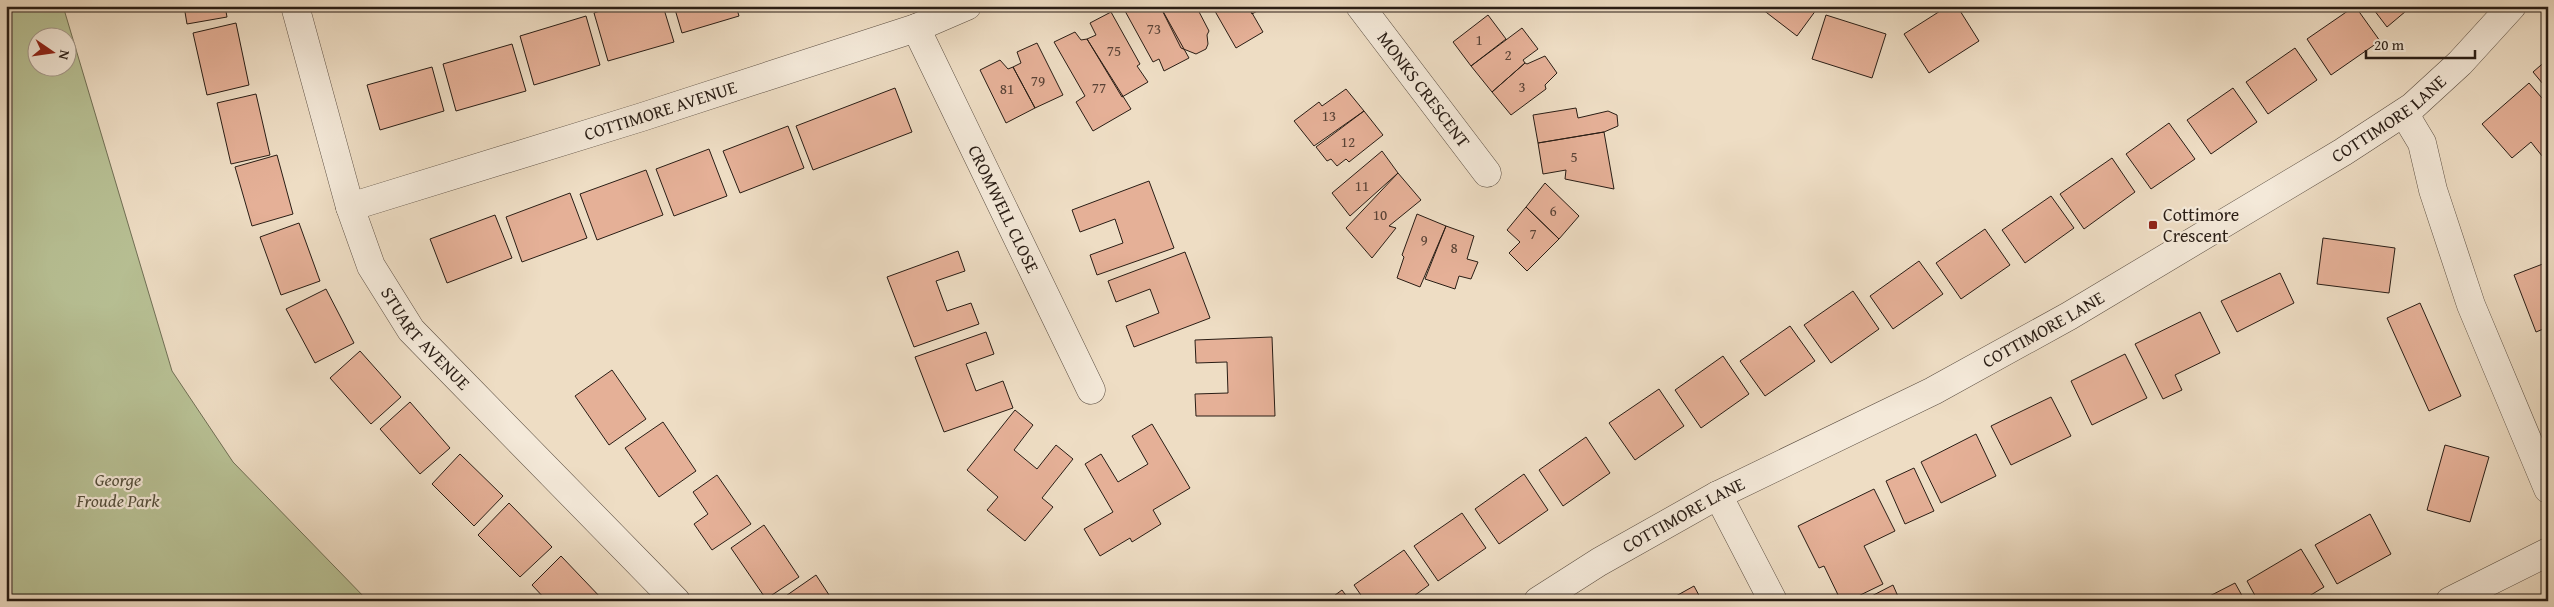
<svg xmlns="http://www.w3.org/2000/svg" width="2554" height="607" font-family="'Gentium Book Plus',serif">
  <style>
    .green { fill: #b8c195; stroke: #706f55; fill-rule: evenodd }
    .building { fill: #e5b097; stroke: #291d15 }
    .lines { fill: none; stroke-linecap: round; stroke-linejoin: round }
    .street-casing { stroke: #5a4d41; stroke-width: 29 }
    .street { stroke: #f4e9d9; stroke-width: 28 }
    .poi-dot { fill: #8f2418; stroke: #f4e9d9; stroke-width: 2 }
    .labels { text-anchor: middle; stroke-width: 4.5; stroke-linejoin: round; paint-order: stroke }
    .number-label { font-size: 15px; fill: #584236 }
    .street-label { font-size: 18px; fill: #291d15; stroke: #f4e9d9 }
    .poi-label { font-size: 18px; fill: #291d15; stroke: #f4e9d9; text-anchor: start }
    .park-label { font-size: 18px; font-style: italic; fill: #544e3b; stroke: #f4e9d9 }
  </style>
  <rect width="100%" height="100%" fill="#eeddc4"/>
  <filter id="stains"><feTurbulence type="fractalNoise" baseFrequency=".004" numOctaves="4"/><feColorMatrix values="0 0 0 0 .2 0 0 0 0 .09 0 0 0 0 .02 0 0 0 .5 -.17"/></filter>
  <radialGradient id="worn" r=".72"><stop offset=".6" stop-color="#630" stop-opacity="0"/><stop offset="1" stop-color="#630" stop-opacity=".3"/></radialGradient>
  <path class="green" d="M 6,6 L 63,6 L 172,371 L 233,462 L 368,601 L 40,601 L 39,598 L 29,601 L 13,601 L 6,583 ZM 38,38 L 68,38 L 68,68 L 38,68 Z"/>
  <path class="building" d="M 184,6 L 225,6 L 227,17 L 187,24 Z
    M 616,6 L 663,6 L 674,42 L 608,61 L 594,13 Z
    M 674,6 L 736,6 L 739,16 L 682,33 Z
    M 1135,6 L 1153,6 L 1154,8 L 1160,6 L 1189,58 L 1164,71 L 1159,59 L 1153,62 L 1125,11 Z
    M 1160,6 L 1196,6 L 1209,31 L 1207,35 L 1208,44 L 1206,49 L 1196,54 L 1181,48 Z
    M 1212,6 L 1248,6 L 1263,32 L 1236,48 Z
    M 1248,6 L 1266,6 L 1252,14 Z
    M 1758,6 L 1819,6 L 1797,36 Z
    M 1948,6 L 1957,6 L 1979,41 L 1929,73 L 1904,34 Z
    M 2355,6 L 2380,41 L 2331,75 L 2307,39 Z
    M 2371,6 L 2412,6 L 2387,27 Z
    M 1111,12 L 1140,64 L 1137,66 L 1148,82 L 1122,97 L 1087,39 L 1096,35 L 1090,23 Z
    M 1488,15 L 1506,39 L 1471,66 L 1453,42 Z
    M 1826,15 L 1886,34 L 1872,78 L 1812,59 Z
    M 586,16 L 600,65 L 534,85 L 520,36 Z
    M 236,23 L 249,85 L 207,95 L 193,33 Z
    M 1522,28 L 1538,49 L 1523,60 L 1525,63 L 1492,92 L 1471,66 Z
    M 1075,32 L 1081,40 L 1087,39 L 1131,109 L 1093,131 L 1076,102 L 1085,96 L 1054,42 Z
    M 1037,43 L 1063,95 L 1035,108 L 1013,67 L 1021,63 L 1017,52 Z
    M 512,44 L 526,91 L 456,111 L 443,64 Z
    M 2295,48 L 2317,80 L 2268,114 L 2246,82 Z
    M 1545,56 L 1557,73 L 1545,85 L 1546,89 L 1511,115 L 1492,92 L 1525,63 L 1527,64 Z
    M 2548,59 L 2548,90 L 2533,72 Z
    M 1000,60 L 1008,69 L 1013,67 L 1035,108 L 1006,123 L 980,70 Z
    M 432,67 L 444,111 L 380,130 L 367,85 Z
    M 2529,83 L 2548,105 L 2546,161 L 2531,142 L 2512,158 L 2482,124 Z
    M 895,88 L 912,132 L 813,170 L 796,126 Z
    M 2233,88 L 2257,122 L 2211,154 L 2187,120 Z
    M 1346,89 L 1364,111 L 1314,146 L 1294,121 L 1319,102 L 1322,106 Z
    M 256,94 L 270,155 L 231,164 L 217,103 Z
    M 1576,108 L 1578,118 L 1608,111 L 1617,115 L 1618,126 L 1604,132 L 1538,143 L 1533,115 Z
    M 1364,111 L 1383,135 L 1349,162 L 1346,159 L 1337,166 L 1331,159 L 1327,161 L 1316,147 Z
    M 2169,123 L 2195,159 L 2151,189 L 2126,154 Z
    M 788,126 L 804,168 L 740,193 L 723,151 Z
    M 1604,132 L 1614,189 L 1565,179 L 1566,170 L 1543,174 L 1538,143 Z
    M 709,149 L 727,196 L 674,216 L 656,169 Z
    M 1382,151 L 1398,173 L 1350,216 L 1332,193 Z
    M 277,155 L 293,214 L 252,226 L 235,167 Z
    M 2112,158 L 2135,192 L 2084,229 L 2060,194 Z
    M 646,170 L 663,215 L 597,240 L 580,194 Z
    M 1398,173 L 1421,200 L 1389,226 L 1396,228 L 1372,258 L 1346,228 Z
    M 1149,181 L 1174,248 L 1097,275 L 1090,255 L 1123,243 L 1115,219 L 1080,232 L 1072,210 Z
    M 1545,183 L 1579,216 L 1559,239 L 1526,207 Z
    M 570,193 L 587,238 L 522,262 L 506,217 Z
    M 2051,196 L 2074,228 L 2025,263 L 2002,230 Z
    M 1526,207 L 1559,239 L 1527,271 L 1509,253 L 1520,242 L 1507,230 Z
    M 1417,214 L 1446,226 L 1420,287 L 1397,278 L 1404,257 L 1402,255 Z
    M 495,215 L 512,258 L 447,283 L 430,239 Z
    M 299,223 L 320,281 L 281,295 L 260,237 Z
    M 1446,226 L 1474,236 L 1467,259 L 1478,262 L 1471,279 L 1459,276 L 1455,289 L 1425,279 Z
    M 1985,229 L 2010,265 L 1961,299 L 1936,263 Z
    M 2323,238 L 2395,248 L 2389,293 L 2317,284 Z
    M 958,251 L 965,271 L 936,281 L 947,311 L 971,303 L 979,324 L 914,347 L 887,277 Z
    M 1185,252 L 1210,318 L 1134,347 L 1126,326 L 1159,313 L 1150,289 L 1116,302 L 1108,281 Z
    M 1919,261 L 1943,294 L 1893,329 L 1870,296 Z
    M 2548,262 L 2548,327 L 2536,332 L 2514,275 Z
    M 2280,273 L 2294,303 L 2237,332 L 2221,301 Z
    M 326,289 L 354,343 L 315,363 L 286,309 Z
    M 1853,291 L 1879,329 L 1831,363 L 1804,325 Z
    M 2420,303 L 2461,396 L 2429,411 L 2387,318 Z
    M 2200,312 L 2220,353 L 2175,375 L 2182,390 L 2163,399 L 2135,344 Z
    M 1790,326 L 1815,361 L 1765,396 L 1740,361 Z
    M 986,332 L 994,354 L 966,364 L 976,391 L 1003,381 L 1013,408 L 944,432 L 915,357 Z
    M 1272,337 L 1275,416 L 1196,416 L 1195,394 L 1228,393 L 1227,362 L 1196,363 L 1195,340 Z
    M 360,351 L 401,397 L 371,424 L 330,378 Z
    M 2125,354 L 2147,398 L 2092,425 L 2071,381 Z
    M 1723,356 L 1749,394 L 1701,428 L 1675,390 Z
    M 612,370 L 646,419 L 609,445 L 575,396 Z
    M 1659,389 L 1684,426 L 1635,460 L 1609,423 Z
    M 2051,397 L 2071,436 L 2011,465 L 1991,426 Z
    M 410,402 L 450,448 L 420,474 L 380,429 Z
    M 1015,410 L 1033,425 L 1014,450 L 1037,469 L 1056,445 L 1073,459 L 1042,498 L 1053,507 L 1025,541 L 987,510 L 998,497 L 967,470 Z
    M 663,422 L 696,471 L 659,497 L 625,448 Z
    M 1152,424 L 1190,488 L 1153,510 L 1161,524 L 1132,542 L 1130,538 L 1100,556 L 1084,529 L 1113,512 L 1085,464 L 1101,454 L 1118,482 L 1148,464 L 1132,436 Z
    M 1976,434 L 1996,476 L 1941,503 L 1921,462 Z
    M 1586,437 L 1610,473 L 1563,506 L 1539,470 Z
    M 2445,445 L 2489,457 L 2470,522 L 2427,510 Z
    M 460,454 L 503,496 L 474,526 L 432,484 Z
    M 1914,468 L 1934,511 L 1905,524 L 1886,481 Z
    M 1524,474 L 1548,510 L 1499,544 L 1475,509 Z
    M 717,475 L 751,524 L 712,550 L 694,524 L 708,514 L 693,492 Z
    M 1874,489 L 1895,531 L 1864,546 L 1883,584 L 1848,601 L 1841,601 L 1824,566 L 1819,568 L 1798,526 Z
    M 509,503 L 552,547 L 520,577 L 478,535 Z
    M 1462,513 L 1486,548 L 1438,581 L 1414,546 Z
    M 2370,514 L 2391,554 L 2337,584 L 2315,545 Z
    M 764,525 L 799,577 L 766,599 L 731,548 Z
    M 2301,549 L 2324,587 L 2301,601 L 2258,601 L 2247,581 Z
    M 1404,550 L 1429,585 L 1407,601 L 1365,601 L 1354,585 Z
    M 561,556 L 603,600 L 603,601 L 547,601 L 532,585 Z
    M 816,575 L 833,601 L 780,601 L 780,600 Z
    M 2235,583 L 2245,601 L 2200,601 Z
    M 1893,585 L 1900,601 L 1862,601 Z
    M 1694,586 L 1702,601 L 1667,601 Z
    M 1342,590 L 1350,601 L 1327,601 Z"/>
  <g class="lines">
    <g class="street-casing">
      <g id="street">
        <path id="s1" d="M 295,6 L 350,207 L 371,266 L 411,330 L 676,601"/>
        <path id="s2" d="M 1360,6 L 1487,173"/>
        <path id="s3" d="M 916,28 L 1091,390"/>
        <path d="M 2404,113 L 2422,143 L 2433,190 L 2471,305 L 2548,489"/>
        <path id="s4" d="M 350,207 L 642,117 L 916,28 L 967,6"/>
        <path d="M 1718,495 L 1773,601"/>
        <path id="s5" d="M 1538,601 L 1599,562 L 1718,495 L 1933,391 L 2069,316 L 2343,152 L 2412,107 L 2460,63 L 2512,6"/>
        <path d="M 2450,601 L 2548,552"/>
      </g>
    </g>
    <use href="#street" class="street"/>
  </g>
  <rect class="poi-dot" x="2148" y="220" width="10" height="10" rx="2.5"/>
  <g class="labels">
    <g class="number-label">
      <text x="1154" y="34">73</text>
      <text x="1479" y="45">1</text>
      <text x="1114" y="56">75</text>
      <text x="1508" y="60">2</text>
      <text x="1038" y="86">79</text>
      <text x="1522" y="92">3</text>
      <text x="1099" y="93">77</text>
      <text x="1007" y="94">81</text>
      <text x="1329" y="121">13</text>
      <text x="1348" y="147">12</text>
      <text x="1574" y="162">5</text>
      <text x="1362" y="191">11</text>
      <text x="1553" y="216">6</text>
      <text x="1380" y="220">10</text>
      <text x="1533" y="239">7</text>
      <text x="1424" y="245">9</text>
      <text x="1454" y="253">8</text>
    </g>
    <g class="street-label">
      <text dy="6" stroke="none"><textPath href="#s2" startOffset="105">MONKS CRESCENT</textPath></text>
      <text dy="6" stroke="none"><textPath href="#s4" startOffset="325">COTTIMORE AVENUE</textPath></text>
      <text dy="6" stroke="none"><textPath href="#s5" startOffset="979">COTTIMORE LANE</textPath></text>
      <text dy="6" stroke="none"><textPath href="#s3" startOffset="201">CROMWELL CLOSE</textPath></text>
      <text dy="6" stroke="none"><textPath href="#s5" startOffset="574">COTTIMORE LANE</textPath></text>
      <text dy="6" stroke="none"><textPath href="#s1" startOffset="362">STUART AVENUE</textPath></text>
      <text dy="6" stroke="none"><textPath href="#s5" startOffset="169">COTTIMORE LANE</textPath></text>
    </g>
    <g class="poi-label">
      <text x="2163" y="221">Cottimore<tspan x="2163" dy="21">Crescent</tspan></text>
    </g>
    <g class="park-label">
      <text x="118" y="486">George<tspan x="118" dy="21">Froude Park</tspan></text>
    </g>
  </g>
  <rect width="2554" height="607" fill="none" stroke="#eeddc4" stroke-width="25"/>
  <rect x="8" y="8" width="2539" height="592" fill="none" stroke="#291d15" stroke-width="2.5"/>
  <rect x="12" y="12" width="2529" height="582" fill="none" stroke="#291d15"/>
  <g transform="translate(52 52) rotate(103)"><circle r="24" fill="#f4e9d9" stroke="#a3978b"/>
  <path d="M0-4L9 19L0 12L-9 19Z" fill="#8f2418"/>
  <text y="-8" font-size="14" font-weight="bold" text-anchor="middle" fill="#291d15">N</text>
  </g>
  <path d="M2366 50v8h109v-8" fill="none" stroke="#291d15" stroke-width="2.5"/>
  <text x="2374" y="50" font-size="15" fill="#291d15" stroke="#f4e9d9" stroke-width="4" paint-order="stroke">20 m</text>
  <rect width="100%" height="100%" filter="url(#stains)"/>
  <rect width="100%" height="100%" fill="url(#worn)"/>
</svg>
